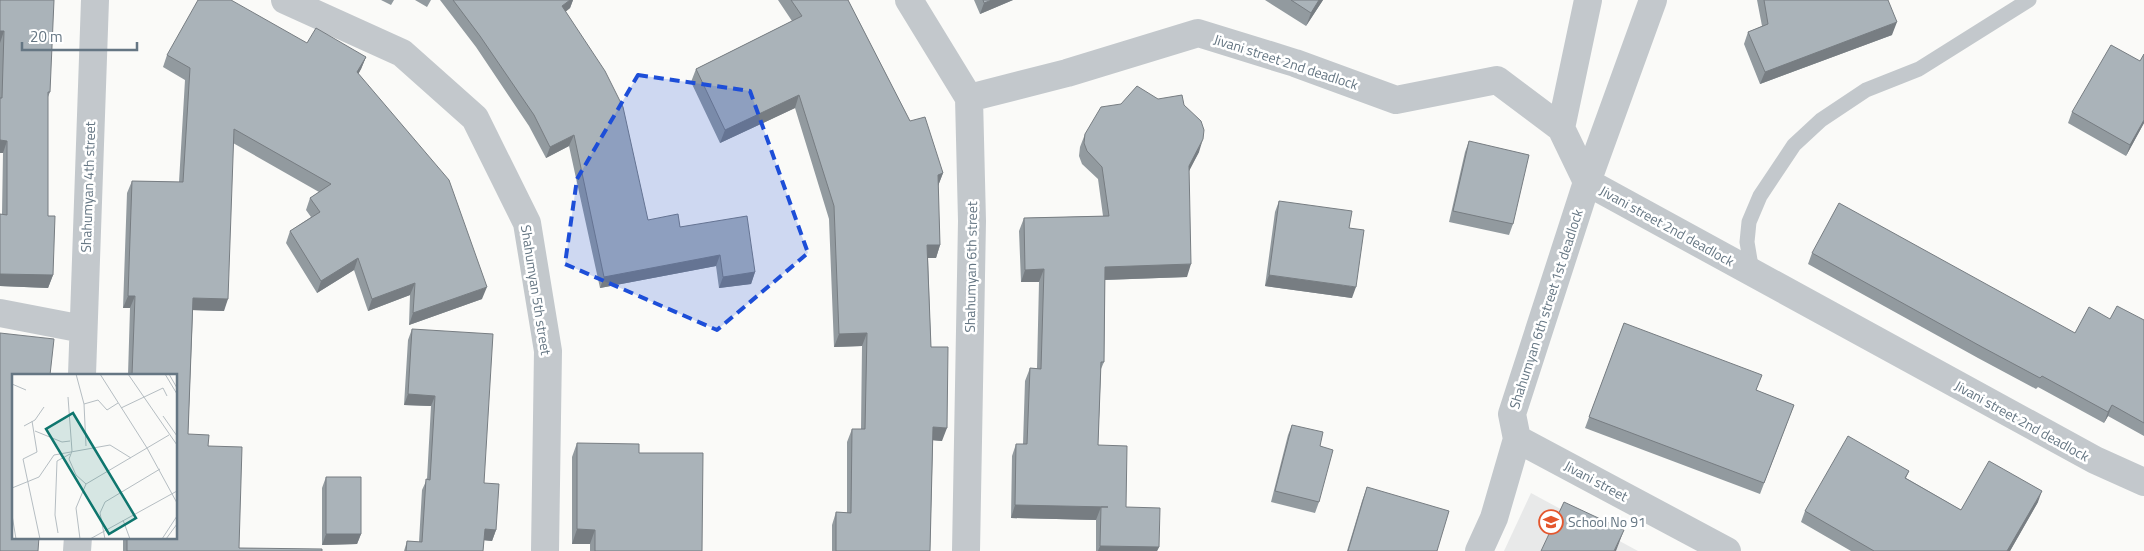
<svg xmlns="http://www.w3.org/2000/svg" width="2144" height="551" font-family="'Titillium Web',sans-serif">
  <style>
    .built { fill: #e8e9e9 }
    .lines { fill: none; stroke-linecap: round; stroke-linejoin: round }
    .service { stroke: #c3c8cc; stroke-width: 15 }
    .minor { stroke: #c3c8cc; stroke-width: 28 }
    .wall { fill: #929a9f }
    .shaded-wall { fill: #777d82 }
    .building { fill: #aab3b9; stroke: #777d82 }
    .marked { fill: #1d4ed8; fill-opacity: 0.2; stroke: #1d4ed8; stroke-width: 4; stroke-dasharray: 10 6; stroke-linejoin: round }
    .labels { text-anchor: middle; stroke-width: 5; stroke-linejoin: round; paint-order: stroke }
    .street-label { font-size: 14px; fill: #657683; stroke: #fff }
    .poi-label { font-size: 14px; fill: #657683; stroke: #fff; text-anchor: start }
    .inset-road { fill: none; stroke: #b5bdc2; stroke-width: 1 }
    .view { fill: #0f766e; fill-opacity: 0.15; stroke: #0f766e; stroke-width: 2.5 }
    .inset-edge { fill: none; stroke: #657683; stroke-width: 2.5 }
  </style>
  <rect width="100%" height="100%" fill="#fafaf8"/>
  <path class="built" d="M 1531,493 L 1638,551 L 1504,551 Z"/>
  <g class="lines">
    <path class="service" d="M 1752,272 L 1747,242 L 1749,222 L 1760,196 L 1794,145 L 1821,120 L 1866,90 L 1919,69 L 2029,0"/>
    <path class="minor" d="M 285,0 L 402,53 L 475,118 L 527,223 L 548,351 L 545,551
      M 909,0 L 969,98 L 972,221 L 966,551
      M 969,98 L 1067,73 L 1198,33 L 1295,63 L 1396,100 L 1497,80 L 1561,128 L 1587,182 L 2095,460 L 2144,482
      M 1561,128 L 1588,0
      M 0,313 L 83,329
      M 82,375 L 95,0
      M 1517,439 L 1727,551
      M 77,551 L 78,537
      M 1479,551 L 1494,518 L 1517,439 L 1512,414 L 1587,182 L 1653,0"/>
  </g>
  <path class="wall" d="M 0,0 L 50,92 L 48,97 L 48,216 L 53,275 L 48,288 L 0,286 L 0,214 L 2,214 L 3,153 L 0,153 Z
    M 381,0 L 394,0 L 391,5 Z
    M 415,0 L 431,0 L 427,7 Z
    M 440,0 L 573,0 L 570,8 L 565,12 L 648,220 L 680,227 L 755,272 L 751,284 L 719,288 L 716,266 L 600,288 L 569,146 L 546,158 L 529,126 L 476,47 Z
    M 778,0 L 848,0 L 910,121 L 943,173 L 938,186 L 940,245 L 936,258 L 928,258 L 931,347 L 942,441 L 933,440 L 930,551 L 832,551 L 832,525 L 836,512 L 847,513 L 847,442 L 852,429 L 861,429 L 862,346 L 834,347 L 829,219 L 795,108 L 720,143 L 691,82 L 696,69 L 792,21 Z
    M 974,0 L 1013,0 L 980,14 Z
    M 1265,0 L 1323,0 L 1306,26 Z
    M 1757,0 L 1888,0 L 1892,35 L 1760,84 L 1744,44 L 1748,32 L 1762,26 Z
    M 307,43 L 366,57 L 361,69 L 358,74 L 482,299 L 409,325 L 410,295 L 368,311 L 354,270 L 317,293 L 286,243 L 290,231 L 311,217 L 306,210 L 310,198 L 319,192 L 233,143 L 224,311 L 193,310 L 188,434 L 208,446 L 239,548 L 322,551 L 123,551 L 123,537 L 176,537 L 176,375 L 128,375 L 130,308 L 123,308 L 127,193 L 132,181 L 179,182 L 185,80 L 163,67 L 167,55 Z
    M 2140,61 L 2144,123 L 2126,156 L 2068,123 L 2072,112 Z
    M 1158,99 L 1184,105 L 1199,152 L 1189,170 L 1187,277 L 1105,280 L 1104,362 L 1101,369 L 1098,445 L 1126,507 L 1159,547 L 1157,551 L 1096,551 L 1096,520 L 1011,518 L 1012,456 L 1016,444 L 1023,444 L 1025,381 L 1030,368 L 1037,368 L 1039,282 L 1021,282 L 1019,231 L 1024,218 L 1103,216 L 1098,179 L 1082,164 L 1079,156 L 1080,147 L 1085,134 Z
    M 1469,141 L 1513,224 L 1509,235 L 1449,222 L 1465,152 Z
    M 1279,201 L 1352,298 L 1265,286 L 1275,212 Z
    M 1812,253 L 2075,333 L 2110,319 L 2144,320 L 2144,436 L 2108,416 L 2104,423 L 2038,387 L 2036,389 L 1978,358 L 1808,264 Z
    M 1624,323 L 1756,390 L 1794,405 L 1760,494 L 1585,428 Z
    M 412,329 L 484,483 L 496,530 L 492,541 L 484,540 L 483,551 L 404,551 L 407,541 L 419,542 L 422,490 L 427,479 L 431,406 L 404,405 L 408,340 Z
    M 1292,425 L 1320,446 L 1319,502 L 1315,513 L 1271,502 L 1288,435 Z
    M 577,443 L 639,453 L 702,551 L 590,551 L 590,544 L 572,544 L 572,457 Z
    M 1909,471 L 1906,478 L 1961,510 L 2038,502 L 2010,551 L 1851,551 L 1801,522 L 1805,511 Z
    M 326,477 L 361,534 L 357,544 L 322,545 L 322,488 Z
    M 1367,487 L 1437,551 L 1347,551 L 1362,501 Z"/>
  <path class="shaded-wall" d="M 570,0 L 573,0 L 570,8 L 558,18 L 562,6 Z
    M 992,0 L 1013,0 L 980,14 L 984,3 Z
    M 1319,0 L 1323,0 L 1306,26 L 1311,13 Z
    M 1897,22 L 1892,35 L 1760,84 L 1765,72 Z
    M 0,31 L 4,31 L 0,43 Z
    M 366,57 L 361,69 L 353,84 L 357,72 Z
    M 799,95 L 795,108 L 720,143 L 725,130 Z
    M 2144,120 L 2144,123 L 2126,156 L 2130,145 Z
    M 574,135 L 569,146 L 546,158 L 550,147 Z
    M 1203,139 L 1199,152 L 1185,179 L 1189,166 Z
    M 0,140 L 7,141 L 3,153 L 0,153 Z
    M 943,173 L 938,186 L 938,175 Z
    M 927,245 L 940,245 L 936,258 L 923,258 Z
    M 720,255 L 716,266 L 600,288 L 604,277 Z
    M 358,258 L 354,270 L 317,293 L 321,281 Z
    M 1191,264 L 1187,277 L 1101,280 L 1105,267 Z
    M 1044,269 L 1039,282 L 1021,282 L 1025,270 Z
    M 755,272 L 751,284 L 719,288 L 723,277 Z
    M 0,274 L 53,275 L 48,288 L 0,286 Z
    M 1269,275 L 1356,287 L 1352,298 L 1265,286 Z
    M 415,283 L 410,295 L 368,311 L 372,299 Z
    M 487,287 L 482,299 L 409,325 L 413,313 Z
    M 128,296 L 135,296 L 130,308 L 123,308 Z
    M 193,298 L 228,299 L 224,311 L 189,310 Z
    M 867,333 L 862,346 L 834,347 L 839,334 Z
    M 408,394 L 435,396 L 431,406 L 404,405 Z
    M 2112,405 L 2108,416 L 2104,423 L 2108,412 Z
    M 933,427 L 947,428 L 942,441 L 929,440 Z
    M 2042,491 L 2038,502 L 2010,551 L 2007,551 Z
    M 1015,505 L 1108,507 L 1101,507 L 1096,520 L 1011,518 Z
    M 485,529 L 496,530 L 492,541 L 481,540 Z
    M 577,529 L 595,530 L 590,544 L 572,544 Z
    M 1624,530 L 1616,551 L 1614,551 Z
    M 326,534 L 361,534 L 357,544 L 322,545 Z
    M 1100,546 L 1159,547 L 1157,551 L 1098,551 Z"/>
  <path class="building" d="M 0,0 L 54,0 L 50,92 L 48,92 L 48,216 L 55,216 L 53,275 L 0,274 L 0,214 L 7,215 L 7,141 L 0,140 L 0,98 L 2,98 L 4,31 L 0,31 Z
    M 198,0 L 231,0 L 307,43 L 316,28 L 366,57 L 357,72 L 449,180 L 487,287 L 413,313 L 415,283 L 372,299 L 358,258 L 321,281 L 290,231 L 320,212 L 310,198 L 331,184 L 234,129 L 228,299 L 193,298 L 188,434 L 209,435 L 208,446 L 242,447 L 239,548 L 322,549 L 322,551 L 127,551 L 127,537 L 176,537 L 176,375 L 132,375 L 135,296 L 128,296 L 132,181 L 183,182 L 190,68 L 167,55 Z
    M 453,0 L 570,0 L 562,6 L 605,71 L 623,107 L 648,220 L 678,214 L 680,227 L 747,216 L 755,272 L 723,277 L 720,255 L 604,277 L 574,135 L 550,147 L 534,115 L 480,36 Z
    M 791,0 L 848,0 L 910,121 L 925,117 L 943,173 L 938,175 L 940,245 L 927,245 L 931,347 L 948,347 L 947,428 L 933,427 L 930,551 L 836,551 L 836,512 L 851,513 L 852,429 L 865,429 L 867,333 L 839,334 L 834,206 L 799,95 L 725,130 L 696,69 L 802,16 Z
    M 983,0 L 992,0 L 984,3 Z
    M 1291,0 L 1319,0 L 1311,13 Z
    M 1764,0 L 1888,0 L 1897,22 L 1765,72 L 1748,32 L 1768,24 Z
    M 2111,45 L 2140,61 L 2144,54 L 2144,120 L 2130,145 L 2072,112 Z
    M 1137,86 L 1158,99 L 1182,95 L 1184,105 L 1201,121 L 1204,130 L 1203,139 L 1189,166 L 1191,264 L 1105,267 L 1104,362 L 1101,362 L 1098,445 L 1127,446 L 1126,507 L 1160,508 L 1159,547 L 1100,546 L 1101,507 L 1108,507 L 1015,505 L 1016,444 L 1027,444 L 1030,368 L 1041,369 L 1044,269 L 1025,270 L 1024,218 L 1109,216 L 1102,167 L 1087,151 L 1084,143 L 1085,134 L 1101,107 L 1121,104 Z
    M 1469,141 L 1529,155 L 1513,224 L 1453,211 Z
    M 1279,201 L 1352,211 L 1349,228 L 1364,230 L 1356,287 L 1269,275 Z
    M 1839,203 L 2075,333 L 2089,307 L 2110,319 L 2117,306 L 2144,320 L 2144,423 L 2112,405 L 2108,412 L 2042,376 L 2040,378 L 1982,347 L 1812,253 Z
    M 1624,323 L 1762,375 L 1756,390 L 1794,405 L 1764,483 L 1589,417 Z
    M 412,329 L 493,334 L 484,483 L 499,484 L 496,530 L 485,529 L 483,551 L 406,551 L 407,541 L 422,542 L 426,479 L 430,480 L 435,396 L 408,394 Z
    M 0,333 L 54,339 L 50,375 L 14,375 L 14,537 L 39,537 L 38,551 L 0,551 Z
    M 1292,425 L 1323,432 L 1320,446 L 1333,450 L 1319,502 L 1275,491 Z
    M 1848,436 L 1909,471 L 1905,478 L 1961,510 L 1989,461 L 2042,491 L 2007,551 L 1874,551 L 1805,511 Z
    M 577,443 L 639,444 L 639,453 L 703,453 L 702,551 L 595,551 L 595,530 L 577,529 Z
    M 326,477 L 361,477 L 361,534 L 326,534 Z
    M 1367,487 L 1449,511 L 1437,551 L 1348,551 Z
    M 1564,502 L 1624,530 L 1614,551 L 1541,551 Z"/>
  <path class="marked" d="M 638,75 L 750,91 L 808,253 L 717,330 L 565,264 L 577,179 Z"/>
  <defs>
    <g id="school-ring" transform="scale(1.25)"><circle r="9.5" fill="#fff" stroke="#e4572e" stroke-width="1.5"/><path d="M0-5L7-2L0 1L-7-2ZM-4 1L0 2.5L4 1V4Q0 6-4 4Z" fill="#e4572e"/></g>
  </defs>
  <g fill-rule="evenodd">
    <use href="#school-ring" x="1551" y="522"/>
  </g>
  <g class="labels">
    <g class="street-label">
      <text transform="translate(1286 62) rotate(18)" y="5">Jivani street 2nd deadlock</text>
      <text transform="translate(88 187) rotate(-88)" y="5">Shahumyan 4th street</text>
      <text transform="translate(1667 226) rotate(29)" y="5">Jivani street 2nd deadlock</text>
      <text transform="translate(971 267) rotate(-89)" y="5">Shahumyan 6th street</text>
      <text transform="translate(536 290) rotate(81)" y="5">Shahumyan 5th street</text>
      <text transform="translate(1546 309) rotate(-72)" y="5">Shahumyan 6th street 1st deadlock</text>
      <text transform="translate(2022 421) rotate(29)" y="5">Jivani street 2nd deadlock</text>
      <text transform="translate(1596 481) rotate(28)" y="5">Jivani street</text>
    </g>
    <g class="poi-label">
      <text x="1568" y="527">School No 91</text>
    </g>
  </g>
  <g transform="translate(12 374)">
    <rect width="165" height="165" fill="#fafaf8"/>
    <path class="inset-road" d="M 64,0 L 72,30 L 74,72M 88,0 L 135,74 L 165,129M 116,0 L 165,71M 153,0 L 165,20M 157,0 L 165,14M 0,10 L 14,16M 56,23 L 60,77 L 57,85 L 64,101 L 74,110M 72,30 L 86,26 L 95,36 L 106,29M 109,34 L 151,14 L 155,22M 151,42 L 165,62M 12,52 L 23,46 L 32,33M 23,57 L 50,68 L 58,67M 11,85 L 28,165M 11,85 L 25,78 L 20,47M 0,114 L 27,103 L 42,81 L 98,71 L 119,84M 0,141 L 4,165M 111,146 L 118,165M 46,159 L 43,141 L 45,87 L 58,80M 68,165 L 64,134 L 74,110 L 157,61M 78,165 L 165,117M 93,165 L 88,139 L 93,128 L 148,95M 150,165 L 165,142M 154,165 L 165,150"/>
    <path class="view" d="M 61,39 L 124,144 L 97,160 L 34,55 Z"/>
    <rect width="165" height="165" class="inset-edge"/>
  </g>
  <path d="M22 42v8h115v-8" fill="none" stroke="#657683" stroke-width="2.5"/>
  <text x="30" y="42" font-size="15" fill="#657683" stroke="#ffffff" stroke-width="4" paint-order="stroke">20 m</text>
</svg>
